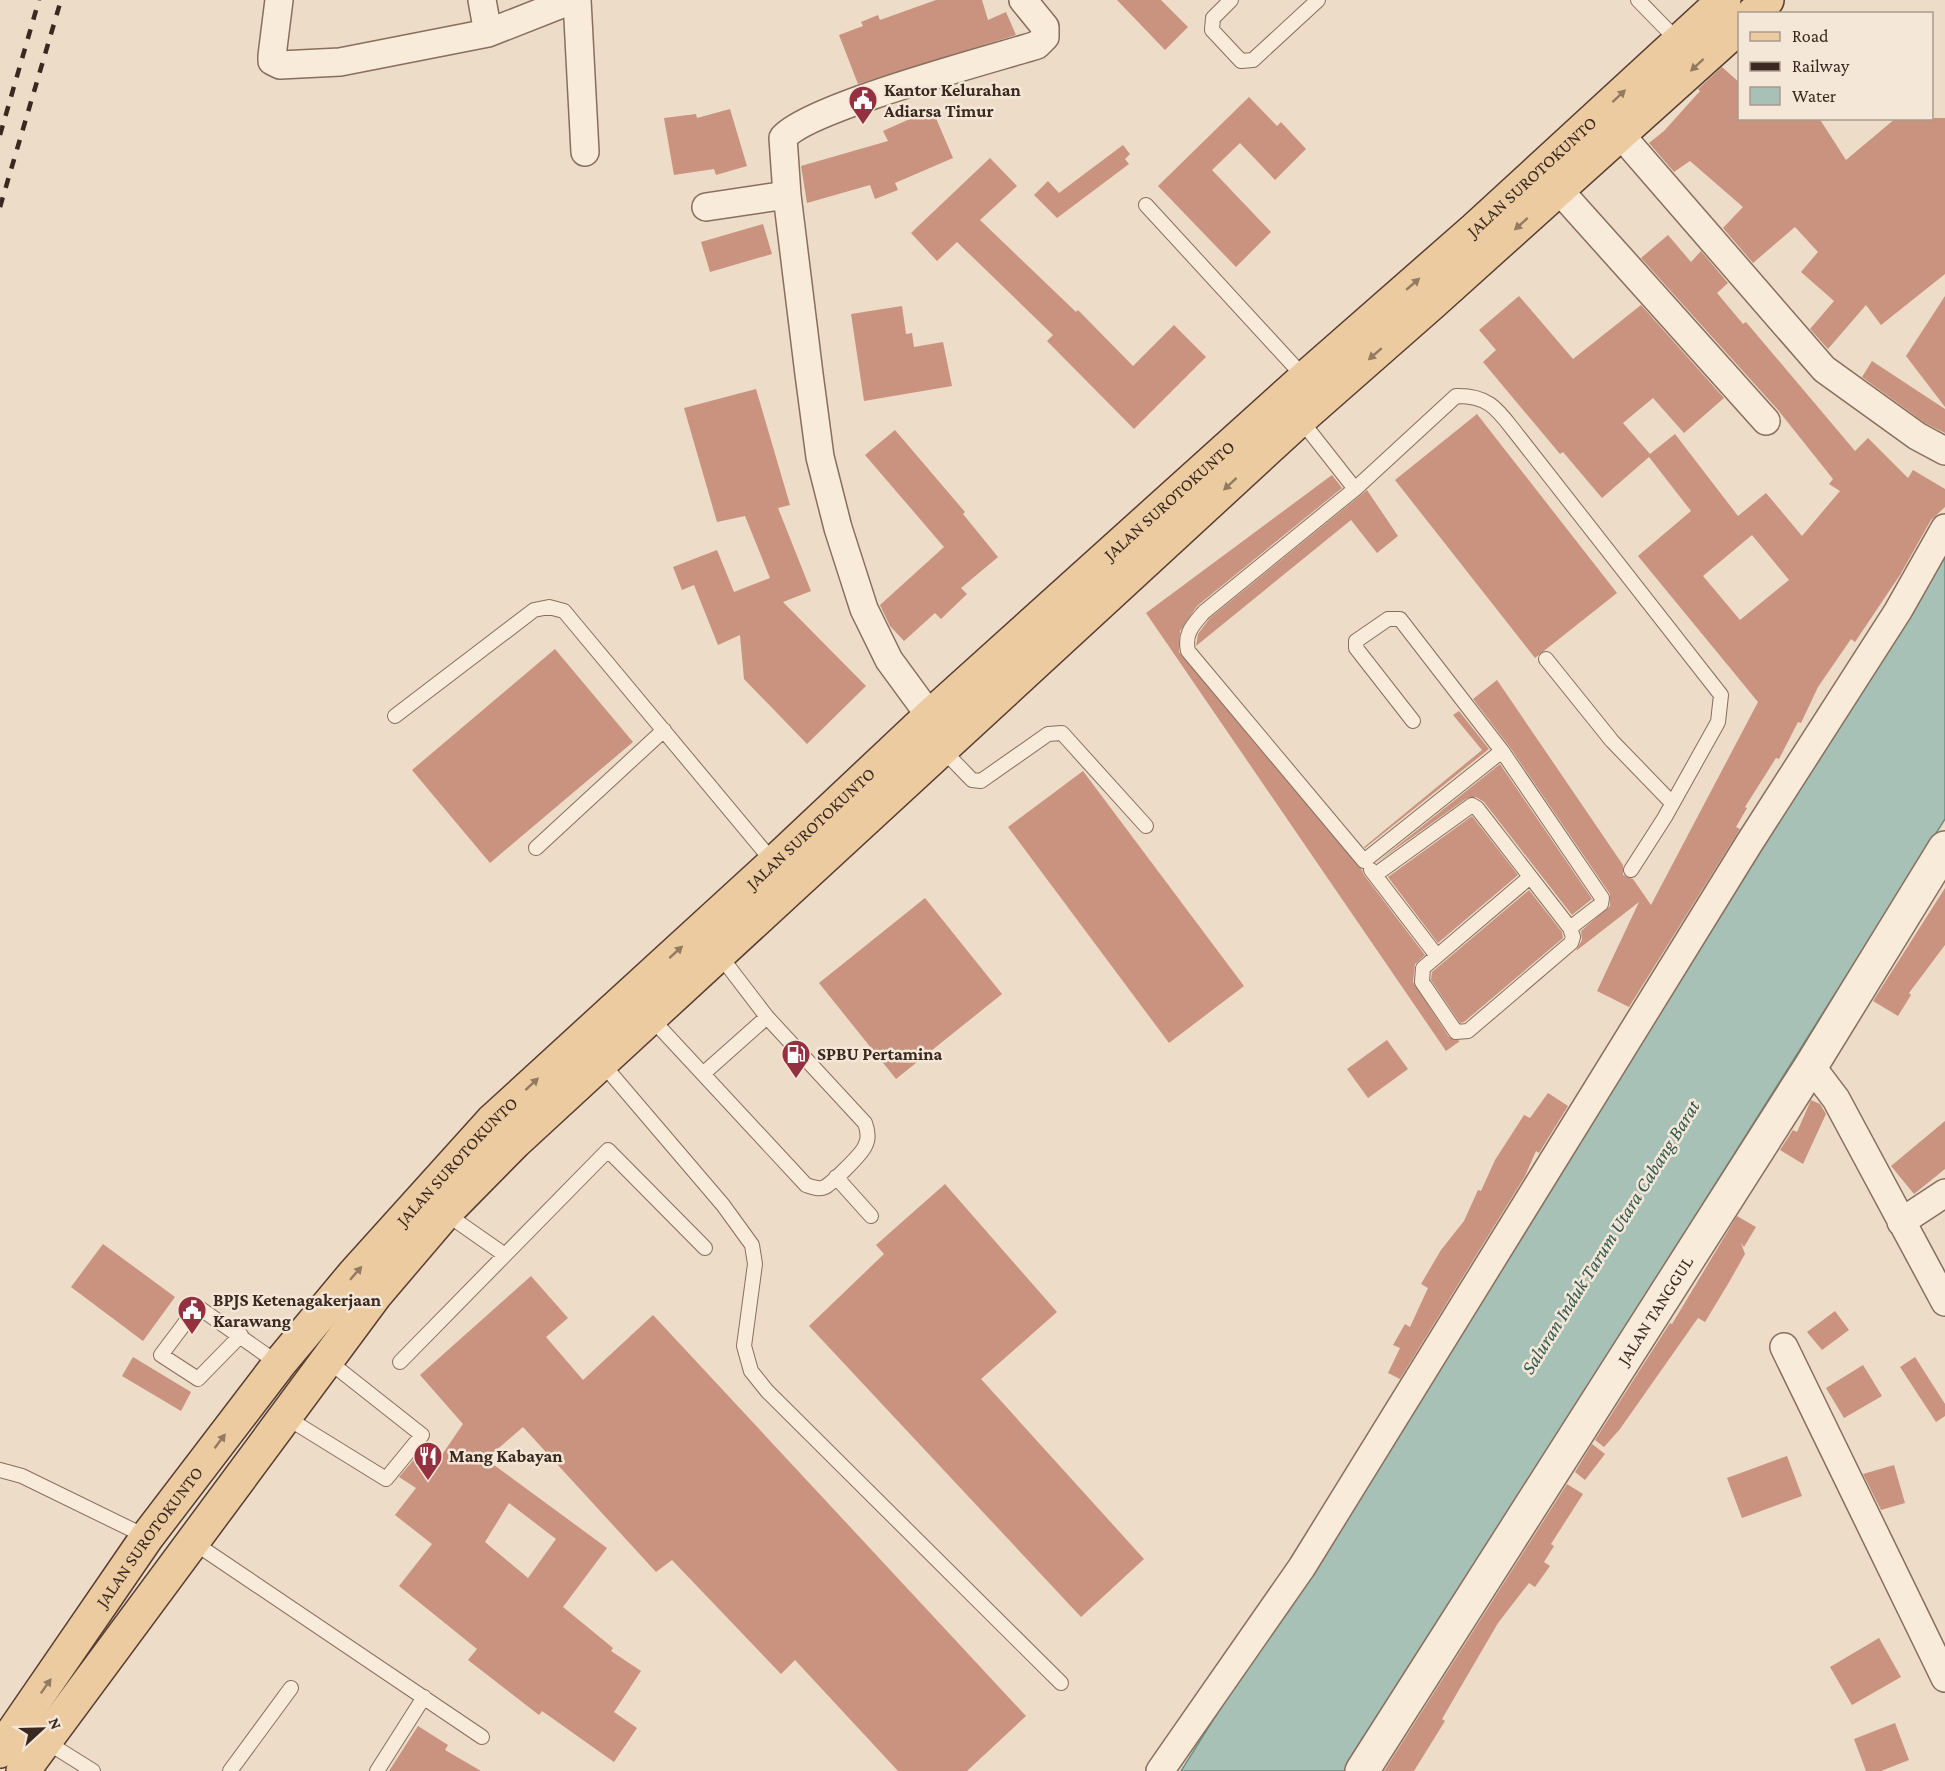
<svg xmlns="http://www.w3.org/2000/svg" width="1945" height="1771" font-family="'Crimson Pro',serif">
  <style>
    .water { fill: #a8c1b6; stroke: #6f8f82; stroke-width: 1.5 }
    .building { fill: #c9937f; fill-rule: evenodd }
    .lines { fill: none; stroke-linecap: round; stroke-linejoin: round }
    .service-casing { stroke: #886e5d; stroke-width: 16 }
    .minor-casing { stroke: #886e5d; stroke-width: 30 }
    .tertiary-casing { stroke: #886e5d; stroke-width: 36 }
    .primary-casing { stroke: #563d31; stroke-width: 36 }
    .service { stroke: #f8ebda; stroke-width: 14 }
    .minor { stroke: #f8ebda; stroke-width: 27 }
    .tertiary { stroke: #f8ebda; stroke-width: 33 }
    .primary { stroke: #edcba1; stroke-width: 33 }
    .rail { stroke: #392920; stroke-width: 4.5; stroke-dasharray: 10 10; stroke-linecap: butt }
    .oneway { fill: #937a60 }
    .labels { text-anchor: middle; stroke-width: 5; stroke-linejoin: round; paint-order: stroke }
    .poi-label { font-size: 18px; font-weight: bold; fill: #392920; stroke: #f4e7d7; text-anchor: start }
    .street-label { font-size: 18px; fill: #392920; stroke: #f4e7d7 }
    .water-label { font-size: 20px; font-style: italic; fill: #305850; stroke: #f4e7d7 }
  </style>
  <rect width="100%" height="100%" fill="#eddcc7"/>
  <path class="water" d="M 1945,557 L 1945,819 L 1346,1771 L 1181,1771 Z"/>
  <path class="building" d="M 936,0 L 982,0 L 988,20 L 1006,12 L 1016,35 L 858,84 L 839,35 L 863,26 L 861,22 L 878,15 L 880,20 Z
    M 1117,0 L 1161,0 L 1188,27 L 1165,50 Z
    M 1722,67 L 1740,83 L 1740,118 L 1819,118 L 1846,160 L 1896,118 L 1945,118 L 1945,274 L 1881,325 L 1866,305 L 1828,349 L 1810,329 L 1834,301 L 1801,272 L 1818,252 L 1795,227 L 1753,263 L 1723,228 L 1743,207 L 1690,161 L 1674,172 L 1649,143 L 1664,131 L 1700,91 L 1698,89 Z
    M 1249,97 L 1277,126 L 1281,122 L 1306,149 L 1275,180 L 1240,143 L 1212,170 L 1271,232 L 1236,267 L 1158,186 Z
    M 730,109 L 747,166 L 716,175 L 714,169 L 674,175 L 664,118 L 696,114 L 697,118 Z
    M 932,109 L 953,158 L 895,183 L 898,190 L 875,199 L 870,185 L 807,203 L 801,166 L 888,141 L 883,131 Z
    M 1123,145 L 1130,154 L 1125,159 L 1129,164 L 1057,218 L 1034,195 L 1048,181 L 1059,193 Z
    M 990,158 L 1017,186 L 980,220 L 1076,312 L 1078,310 L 1133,366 L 1174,325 L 1206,357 L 1134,429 L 1047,341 L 1053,335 L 957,242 L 937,261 L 911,233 Z
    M 763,224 L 772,254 L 710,272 L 701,242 Z
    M 1668,235 L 1691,262 L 1701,251 L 1728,283 L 1717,293 L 1743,324 L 1746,322 L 1855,451 L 1868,438 L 1908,478 L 1913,470 L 1945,489 L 1945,507 L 1931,520 L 1900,575 L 1855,642 L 1851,639 L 1818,687 L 1801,723 L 1798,722 L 1779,759 L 1776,758 L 1745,807 L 1747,808 L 1736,827 L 1740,829 L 1629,1007 L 1597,991 L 1639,902 L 1576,951 L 1582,940 L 1581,931 L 1610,906 L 1610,894 L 1509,746 L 1473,699 L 1497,680 L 1623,865 L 1623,875 L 1633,879 L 1651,905 L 1758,702 L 1638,556 L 1691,511 L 1649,457 L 1602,498 L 1563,452 L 1560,454 L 1483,362 L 1496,350 L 1479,330 L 1519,296 L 1573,359 L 1641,305 L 1724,398 L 1684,433 L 1653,398 L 1623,423 L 1650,454 L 1675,434 L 1738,516 L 1766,493 L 1802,536 L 1840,491 L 1829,484 L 1833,479 L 1778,410 L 1641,258 ZM 1752,535 L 1789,580 L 1740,620 L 1703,576 Z
    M 1945,296 L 1945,407 L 1906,356 Z
    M 902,306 L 906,334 L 912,333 L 914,347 L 943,342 L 952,386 L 864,401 L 851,314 Z
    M 1872,361 L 1945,409 L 1945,433 L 1925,423 L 1862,377 Z
    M 756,389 L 790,505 L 778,508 L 811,591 L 783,602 L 866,686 L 807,744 L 744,679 L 740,635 L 718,645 L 694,585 L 682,590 L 673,567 L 717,550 L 734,592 L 770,578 L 745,516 L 717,522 L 684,408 Z
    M 1477,414 L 1617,593 L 1535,658 L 1395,480 Z
    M 895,430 L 965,512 L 963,514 L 998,557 L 961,588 L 967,594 L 941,619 L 935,613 L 904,641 L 890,626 L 880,605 L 944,547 L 865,455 Z
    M 1332,475 L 1342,488 L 1197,606 L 1180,631 L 1179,652 L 1362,870 L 1364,875 L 1425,955 L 1415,964 L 1413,982 L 1449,1037 L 1460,1041 L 1446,1051 L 1146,613 Z
    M 1367,490 L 1398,536 L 1377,553 L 1351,520 L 1196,646 L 1198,634 L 1210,618 Z
    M 555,649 L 633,742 L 490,863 L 412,770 Z
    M 1459,711 L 1489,749 L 1365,848 L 1364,847 L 1482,750 L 1453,715 Z
    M 1500,764 L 1592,899 L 1572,915 L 1484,802 L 1476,797 L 1467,798 L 1376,863 Z
    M 1083,771 L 1244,986 L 1169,1043 L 1008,827 Z
    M 1472,816 L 1518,875 L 1438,943 L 1388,877 Z
    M 1945,888 L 1945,945 L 1909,993 L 1911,995 L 1898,1016 L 1873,1001 Z
    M 1529,890 L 1562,932 L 1563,938 L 1464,1022 L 1460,1023 L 1431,980 L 1432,972 Z
    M 925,898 L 1002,994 L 896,1079 L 819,983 Z
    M 1387,1040 L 1408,1069 L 1368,1098 L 1347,1069 Z
    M 1548,1093 L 1568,1106 L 1539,1153 L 1536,1151 L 1525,1176 L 1400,1379 L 1388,1373 L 1400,1348 L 1393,1345 L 1405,1324 L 1410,1327 L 1428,1288 L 1421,1284 L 1441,1250 L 1464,1221 L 1478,1190 L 1481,1191 L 1495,1160 L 1524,1115 L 1530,1118 Z
    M 1811,1100 L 1820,1104 L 1826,1114 L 1803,1164 L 1780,1150 L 1793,1130 L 1797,1132 Z
    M 1945,1121 L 1945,1169 L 1914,1194 L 1891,1166 Z
    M 945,1184 L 1057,1312 L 981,1379 L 1144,1559 L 1081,1617 L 809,1326 L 884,1254 L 876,1245 Z
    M 1737,1216 L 1756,1227 L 1744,1247 L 1741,1243 L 1745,1254 L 1728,1284 L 1705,1322 L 1698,1318 L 1620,1429 L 1604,1447 L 1595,1440 L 1670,1323 L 1672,1324 Z
    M 103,1244 L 175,1297 L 143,1341 L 71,1287 Z
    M 531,1276 L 568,1318 L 546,1337 L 583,1380 L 653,1315 L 1026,1716 L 967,1771 L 898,1771 L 795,1660 L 781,1674 L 672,1560 L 656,1572 L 523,1427 L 486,1459 L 607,1548 L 563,1607 L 613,1648 L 611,1651 L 641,1671 L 614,1712 L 637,1728 L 614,1762 L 542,1711 L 539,1715 L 468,1660 L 477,1649 L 399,1586 L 432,1544 L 395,1515 L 416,1488 L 399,1477 L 422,1450 L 437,1462 L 463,1424 L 420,1375 ZM 509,1503 L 556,1539 L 528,1578 L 485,1542 Z
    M 1835,1311 L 1849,1330 L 1822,1350 L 1807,1332 Z
    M 133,1357 L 191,1392 L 181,1411 L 122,1376 Z
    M 1915,1357 L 1945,1404 L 1945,1416 L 1936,1422 L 1900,1367 Z
    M 1863,1365 L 1882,1396 L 1844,1418 L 1826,1388 Z
    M 1592,1444 L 1605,1454 L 1585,1480 L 1575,1472 Z
    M 1787,1456 L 1802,1496 L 1742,1518 L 1727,1478 Z
    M 1894,1465 L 1905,1503 L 1881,1510 L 1863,1474 Z
    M 1567,1484 L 1583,1494 L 1551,1544 L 1554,1546 L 1544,1562 L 1550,1566 L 1535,1587 L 1529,1583 L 1498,1623 L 1442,1719 L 1445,1721 L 1414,1771 L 1384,1771 Z
    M 1879,1638 L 1901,1677 L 1852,1705 L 1830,1667 Z
    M 1895,1723 L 1909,1760 L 1881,1771 L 1866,1771 L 1854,1739 Z
    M 418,1726 L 448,1745 L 445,1750 L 481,1771 L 389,1771 Z"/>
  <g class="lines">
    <g class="service-casing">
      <path id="service" d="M 1231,0 L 1213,18 L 1212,30 L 1241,61 L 1253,60 L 1318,0
        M 1638,0 L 1678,41
        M 1146,205 L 1305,378
        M 1300,419 L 1355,489
        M 1546,659 L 1612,741 L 1671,802
        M 395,716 L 534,610 L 549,607 L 564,611 L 774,863
        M 1413,721 L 1356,648 L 1356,641 L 1388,619 L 1400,619 L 1502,751 L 1364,861 L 1188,651 C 1184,633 1193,625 1204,612 L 1355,489 L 1456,396 C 1491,395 1499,412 1519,437 L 1721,695 L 1718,722 L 1665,817 L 1631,870
        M 943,750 L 972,780 L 981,781 L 1048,734 L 1062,733 L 1146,826
        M 1502,751 L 1602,898 L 1601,904 L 1570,928
        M 536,848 L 664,730
        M 1371,870 L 1437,956
        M 1375,875 L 1472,805 L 1477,808 L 1570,928 L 1573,937 L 1571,943 L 1468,1031 L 1456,1032 L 1422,982 L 1423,968 L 1530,877
        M 651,1018 L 806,1185 C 812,1187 819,1190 825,1187 C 832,1183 862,1154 865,1146 C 869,1139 868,1131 865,1123 L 767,1017 L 718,953
        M 601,1062 L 723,1205 L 752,1245 L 755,1264 L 744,1346 L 751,1371 L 767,1391 L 1061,1683
        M 704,1073 L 767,1017
        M 836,1177 L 871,1216
        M 445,1213 L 505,1255
        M 241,1335 L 198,1379 L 161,1355 L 197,1307 L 198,1307 L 279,1364
        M 400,1362 L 608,1150 L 705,1248
        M 284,1416 L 386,1479 L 422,1435 L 327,1360
        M 0,1470 L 22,1476 L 147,1537
        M 193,1542 L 482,1737
        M 45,1741 L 93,1771
        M 230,1771 L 291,1688
        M 377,1771 L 424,1697"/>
    </g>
    <g class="minor-casing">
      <path id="minor" d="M 279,0 L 272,56 L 272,61 L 280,65 L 340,62 L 488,33 L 572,0
        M 482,0 L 488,33
        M 577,0 L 585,152
        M 1620,134 L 1824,369 L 1917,436 L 1945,451
        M 1559,190 L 1766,421
        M 706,207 L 787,195
        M 930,716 L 889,660 L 864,609 L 838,528 L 820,457 L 809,374 L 787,195 L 783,138 C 806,108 992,59 1037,45 L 1045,37 L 1045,27 L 1023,0
        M 1811,1066 L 1836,1099 L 1945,1302
        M 1901,1222 L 1945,1193
        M 1784,1347 L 1945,1678
        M 1160,1771 L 1302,1567 L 1748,845 L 1898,611 L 1945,528"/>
    </g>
    <g class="tertiary-casing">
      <g id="tertiary">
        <path id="s1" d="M 1362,1771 L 1811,1066 L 1945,848"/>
      </g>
    </g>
    <g class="primary-casing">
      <g id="primary">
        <path d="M 1753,14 L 1767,0"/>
        <path id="s2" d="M 0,1751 L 147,1537 L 279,1364 L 354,1274 L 492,1121 L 774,863 L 930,716 L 1305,378 L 1475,229 L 1724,0"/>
        <path d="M 23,1771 L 376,1294 L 445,1213 L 515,1142 L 1300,419 L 1432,303 L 1740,26"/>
      </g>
    </g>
    <use href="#service" class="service"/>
    <use href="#minor" class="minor"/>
    <use href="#tertiary" class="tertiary"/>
    <use href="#primary" class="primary"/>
    <path class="rail" d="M 0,135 L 39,0
      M 0,207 L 61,0"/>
  </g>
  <defs><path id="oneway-solid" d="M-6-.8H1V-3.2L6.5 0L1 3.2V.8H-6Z" transform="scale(1.5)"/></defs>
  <g class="oneway">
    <use href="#oneway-solid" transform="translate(1697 65) rotate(137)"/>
    <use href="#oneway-solid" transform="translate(1619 96) rotate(-43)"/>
    <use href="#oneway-solid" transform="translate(1521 224) rotate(138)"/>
    <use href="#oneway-solid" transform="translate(1413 284) rotate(-41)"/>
    <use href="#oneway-solid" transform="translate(1375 354) rotate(139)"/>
    <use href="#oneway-solid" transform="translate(1230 484) rotate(137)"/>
    <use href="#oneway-solid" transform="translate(676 952) rotate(-42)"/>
    <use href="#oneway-solid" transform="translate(532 1084) rotate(-43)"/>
    <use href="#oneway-solid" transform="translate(356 1273) rotate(-49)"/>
    <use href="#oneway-solid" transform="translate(220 1441) rotate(-53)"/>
    <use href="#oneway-solid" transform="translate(46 1686) rotate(-55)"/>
  </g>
  <defs>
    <g id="civic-pin" transform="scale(1.5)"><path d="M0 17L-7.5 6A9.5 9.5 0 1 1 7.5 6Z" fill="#94303f" stroke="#f4e7d7"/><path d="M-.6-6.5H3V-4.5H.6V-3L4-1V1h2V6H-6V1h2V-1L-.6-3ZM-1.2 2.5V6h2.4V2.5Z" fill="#fff"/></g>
    <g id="fuel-pin" transform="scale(1.5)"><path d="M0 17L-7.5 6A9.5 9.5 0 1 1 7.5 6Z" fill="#94303f" stroke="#f4e7d7"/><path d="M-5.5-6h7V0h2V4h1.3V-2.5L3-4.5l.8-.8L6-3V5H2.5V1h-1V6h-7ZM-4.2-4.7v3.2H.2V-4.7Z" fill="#fff"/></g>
    <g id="restaurant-pin" transform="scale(1.5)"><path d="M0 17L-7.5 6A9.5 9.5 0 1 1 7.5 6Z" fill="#94303f" stroke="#f4e7d7"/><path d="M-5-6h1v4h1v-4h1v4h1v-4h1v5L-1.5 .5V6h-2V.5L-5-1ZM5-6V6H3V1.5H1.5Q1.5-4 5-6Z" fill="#fff"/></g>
  </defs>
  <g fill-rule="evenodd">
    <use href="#civic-pin" x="863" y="100"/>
    <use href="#fuel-pin" x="796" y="1054"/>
    <use href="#civic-pin" x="192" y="1310"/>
    <use href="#restaurant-pin" x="428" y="1456"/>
  </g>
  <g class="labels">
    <g class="poi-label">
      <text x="884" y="96">Kantor Kelurahan<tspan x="884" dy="21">Adiarsa Timur</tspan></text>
      <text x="817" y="1060">SPBU Pertamina</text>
      <text x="213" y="1306">BPJS Ketenagakerjaan<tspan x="213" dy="21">Karawang</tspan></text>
      <text x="449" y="1462">Mang Kabayan</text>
    </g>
    <g class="street-label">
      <text dy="6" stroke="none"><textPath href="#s2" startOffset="2205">JALAN SUROTOKUNTO</textPath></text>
      <text dy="6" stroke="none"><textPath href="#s2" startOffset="1719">JALAN SUROTOKUNTO</textPath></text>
      <text dy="6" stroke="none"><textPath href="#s2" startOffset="1233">JALAN SUROTOKUNTO</textPath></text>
      <text dy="6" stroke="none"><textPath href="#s2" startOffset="747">JALAN SUROTOKUNTO</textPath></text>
      <text dy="6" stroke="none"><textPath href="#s1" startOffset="546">JALAN TANGGUL</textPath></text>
      <text dy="6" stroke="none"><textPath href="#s2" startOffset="261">JALAN SUROTOKUNTO</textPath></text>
    </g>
    <g class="water-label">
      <text transform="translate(1610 1237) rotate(-58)" y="7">Saluran Induk Tarum Utara Cabang Barat</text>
    </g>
  </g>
  <rect x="1738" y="12" width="195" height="108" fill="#f4e7d7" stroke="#a99b8e" stroke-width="1.5"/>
  <rect x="1750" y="32" width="30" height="9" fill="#edcba1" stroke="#a99b8e" stroke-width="1.5"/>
  <text x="1792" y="42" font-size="18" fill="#392920">Road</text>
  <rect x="1750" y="62" width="30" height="9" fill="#392920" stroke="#a99b8e" stroke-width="1.5"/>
  <text x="1792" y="72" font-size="18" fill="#392920">Railway</text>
  <rect x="1750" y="87" width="30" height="18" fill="#a8c1b6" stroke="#a99b8e" stroke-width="1.5"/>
  <text x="1792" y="102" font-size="18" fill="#392920">Water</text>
  <g transform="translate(42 1729) rotate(68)" stroke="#f4e7d7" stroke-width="4.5" paint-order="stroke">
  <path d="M0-4.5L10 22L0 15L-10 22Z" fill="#392920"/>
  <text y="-9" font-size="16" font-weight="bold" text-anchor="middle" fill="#392920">N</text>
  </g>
</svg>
